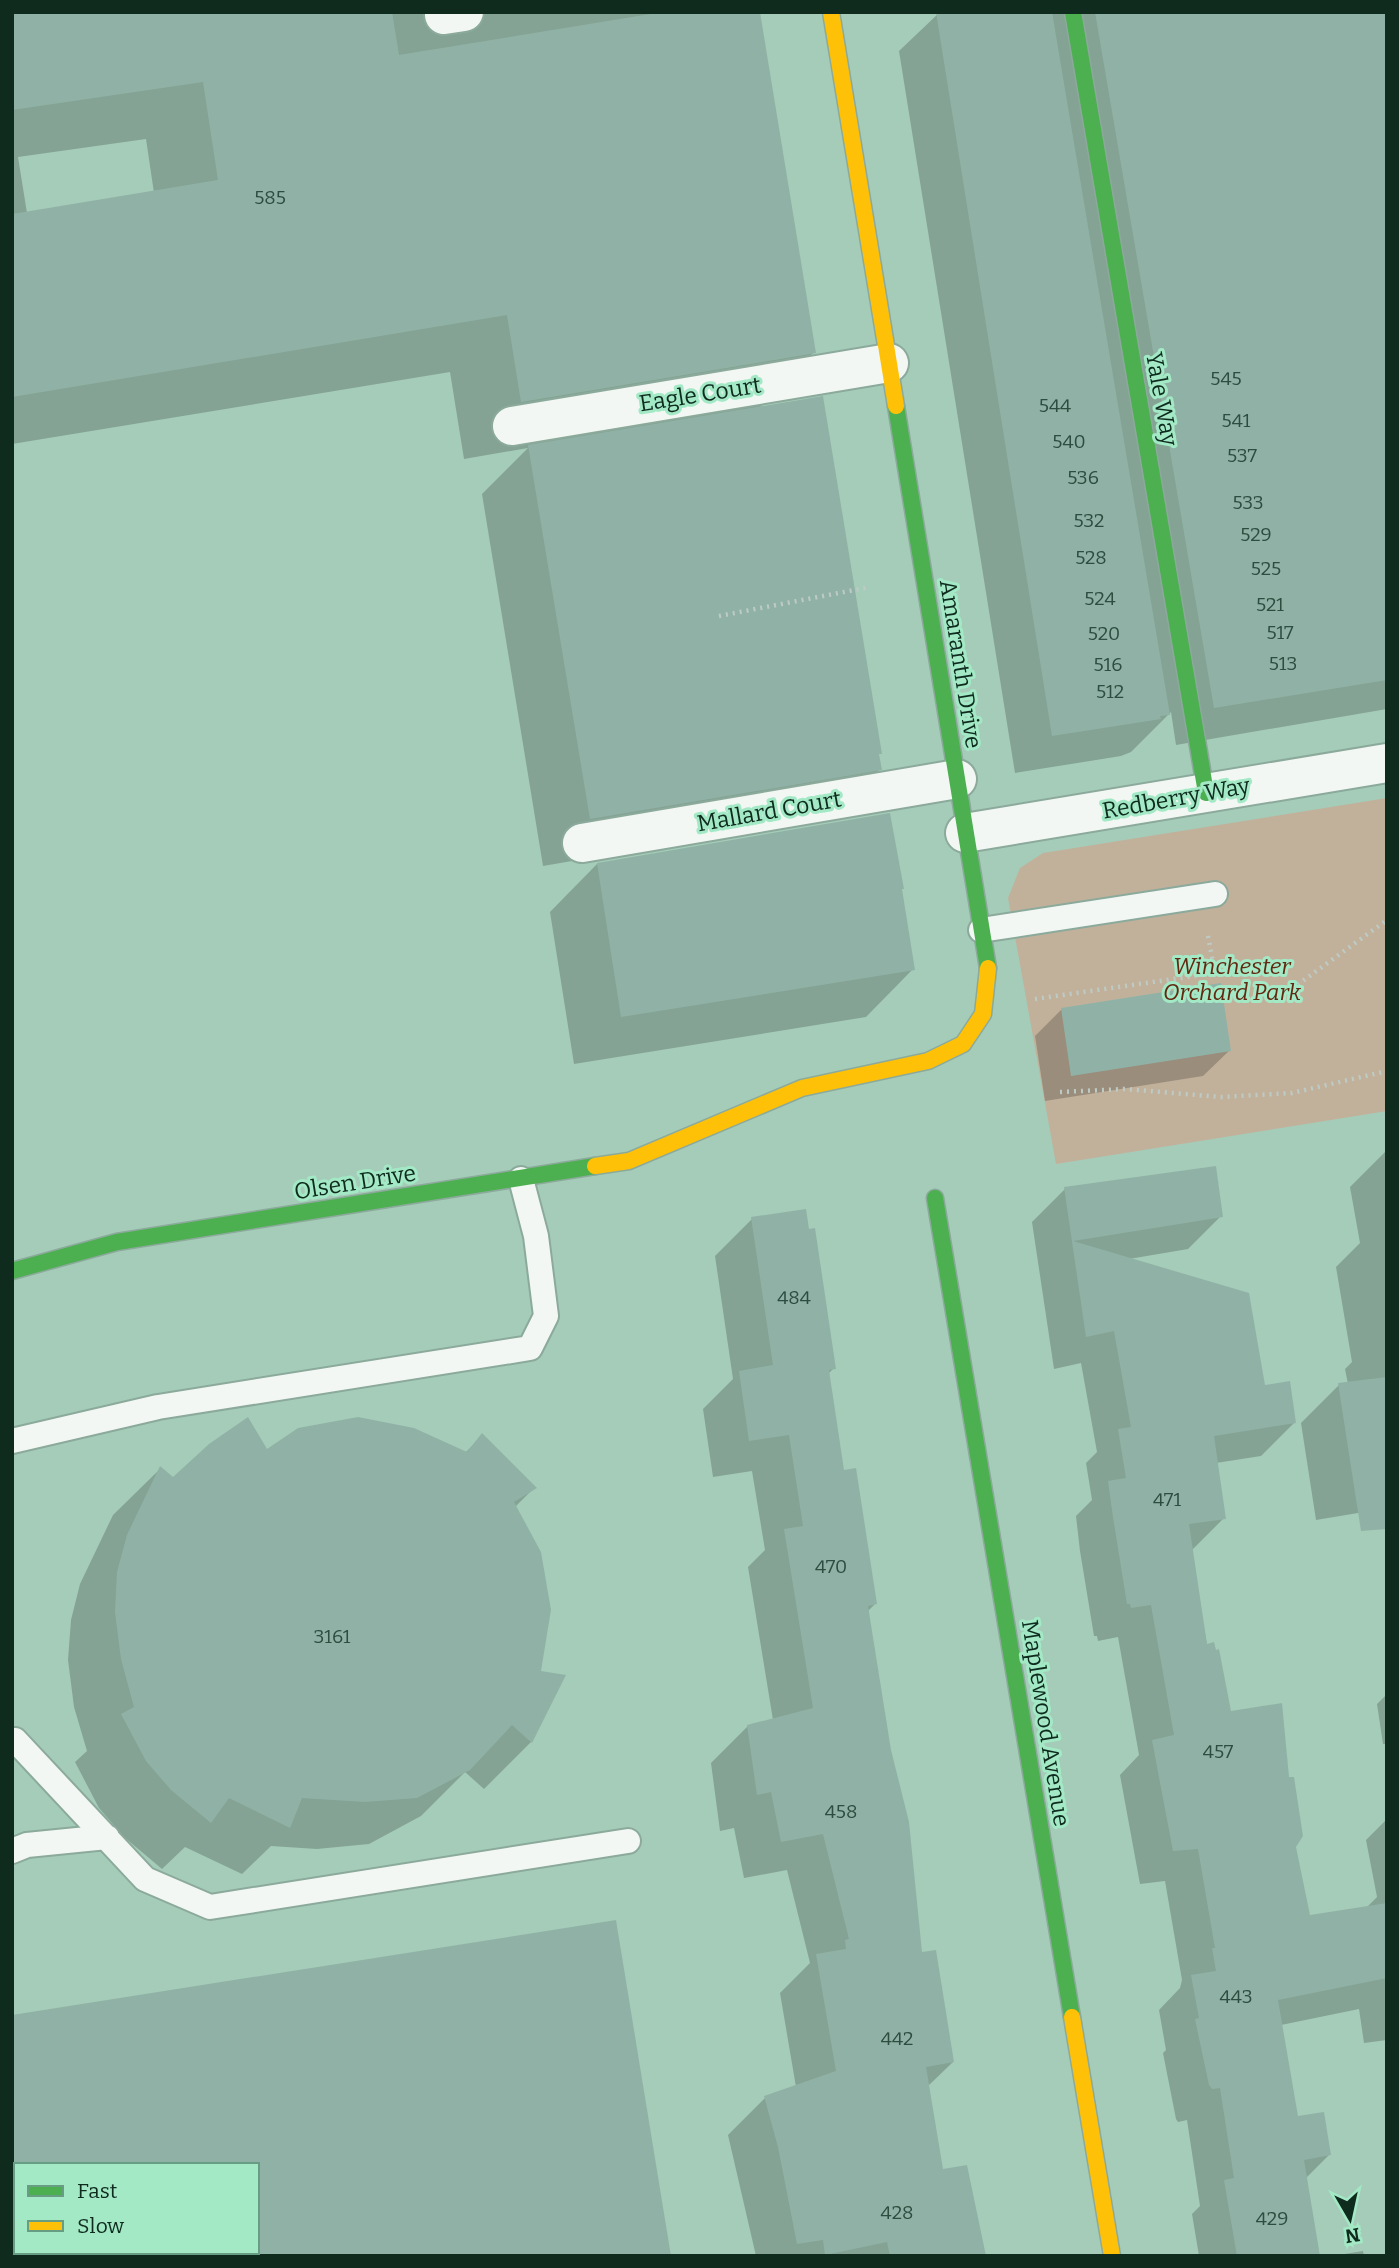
<svg xmlns="http://www.w3.org/2000/svg" width="1399" height="2268" font-family="Bitter,serif">
  <style>
    .green { fill: #c1b19b }
    .shadow { fill: #0003; fill-rule: evenodd }
    .building { fill: #90b2a6 }
    .lines { fill: none; stroke-linecap: round; stroke-linejoin: round }
    .lane-casing { stroke: #8baa9b; stroke-width: 28 }
    .street-casing { stroke: #8baa9b; stroke-width: 42 }
    .fast-casing { stroke: #8baa9b; stroke-width: 19 }
    .slow-casing { stroke: #8baa9b; stroke-width: 19 }
    .path { stroke: #becbc5; stroke-width: 4.5; stroke-dasharray: 2 5; stroke-linecap: butt }
    .lane { stroke: #f2f7f4; stroke-width: 24 }
    .street { stroke: #f2f7f4; stroke-width: 38 }
    .fast { stroke: #4caf50; stroke-width: 16 }
    .slow { stroke: #ffc107; stroke-width: 16 }
    .labels { text-anchor: middle; stroke-width: 6; stroke-linejoin: round; paint-order: stroke }
    .number-label { font-size: 19px; fill: #2e4d40 }
    .street-label { font-size: 23px; fill: #0e2b1e; stroke: #a3e9c6 }
    .park-label { font-size: 23px; font-style: italic; fill: #622910; stroke: #a3e9c6 }
  </style>
  <rect width="100%" height="100%" fill="#a5ccb9"/>
  <path class="green" d="M 1387,798 L 1387,1111 L 1056,1164 L 1008,898 L 1020,868 L 1043,853 Z"/>
  <path class="shadow" d="M 12,12 L 742,12 L 814,352 L 758,409 L 880,753 L 877,756 L 880,769 L 832,816 L 543,866 L 482,494 L 528,448 L 464,459 L 450,372 L 12,444 ZM 146,139 L 154,193 L 27,213 L 18,157 Z
    M 1387,12 L 1387,709 L 1176,745 L 1171,712 L 1131,752 L 1121,756 L 1015,773 L 899,51 L 940,12 Z
    M 597,864 L 913,969 L 866,1017 L 574,1064 L 550,912 Z
    M 1061,1010 L 1230,1050 L 1203,1076 L 1045,1101 L 1035,1036 Z
    M 1387,1150 L 1387,1489 L 1364,1512 L 1316,1520 L 1301,1423 L 1339,1385 L 1348,1384 L 1345,1369 L 1352,1362 L 1336,1267 L 1360,1243 L 1350,1187 Z
    M 1065,1189 L 1221,1216 L 1188,1249 L 1129,1259 L 1263,1387 L 1295,1422 L 1261,1456 L 1216,1463 L 1224,1518 L 1191,1551 L 1251,1905 L 1308,1917 L 1366,1908 L 1377,1897 L 1366,1840 L 1387,1819 L 1387,2040 L 1364,2043 L 1359,2009 L 1281,2025 L 1297,2118 L 1329,2155 L 1305,2179 L 1318,2256 L 1199,2256 L 1192,2214 L 1200,2206 L 1187,2120 L 1178,2122 L 1176,2119 L 1163,2053 L 1166,2050 L 1159,2010 L 1180,1988 L 1182,1980 L 1165,1881 L 1140,1884 L 1120,1775 L 1139,1755 L 1118,1637 L 1098,1641 L 1097,1636 L 1094,1636 L 1080,1551 L 1076,1516 L 1092,1500 L 1086,1463 L 1097,1452 L 1081,1363 L 1054,1369 L 1032,1222 Z
    M 752,1219 L 834,1368 L 828,1374 L 842,1472 L 875,1604 L 867,1612 L 921,1954 L 953,2062 L 927,2087 L 942,2171 L 985,2256 L 756,2256 L 728,2135 L 765,2098 L 796,2087 L 780,1993 L 810,1963 L 787,1870 L 744,1878 L 734,1828 L 720,1831 L 711,1763 L 748,1726 L 773,1720 L 748,1567 L 765,1550 L 752,1471 L 713,1477 L 703,1409 L 733,1379 L 715,1256 Z
    M 482,1436 L 534,1488 L 515,1507 L 539,1672 L 563,1677 L 531,1742 L 484,1789 L 465,1772 L 421,1816 L 369,1844 L 317,1849 L 271,1846 L 242,1874 L 185,1847 L 162,1869 L 124,1837 L 99,1808 L 75,1762 L 87,1751 L 74,1707 L 68,1660 L 71,1620 L 80,1584 L 113,1515 L 160,1469 L 173,1480 L 266,1452 L 465,1453 Z
    M 1387,1694 L 1387,1744 L 1383,1744 L 1377,1704 Z
    M 12,2017 L 669,2256 L 12,2256 ZM 16,2165 L 257,2165 L 257,2252 L 16,2252 Z
    M 1363,2251 L 1364,2256 L 1332,2256 Z"/>
  <path class="building" d="M 12,12 L 392,12 L 399,55 L 663,12 L 760,12 L 816,353 L 521,402 L 507,315 L 12,397 L 12,214 L 218,180 L 203,82 L 12,110 Z
    M 936,12 L 1052,12 L 1170,715 L 1160,716 L 1161,719 L 1052,736 Z
    M 1095,12 L 1387,12 L 1387,680 L 1214,708 Z
    M 823,396 L 882,754 L 879,754 L 882,770 L 590,819 L 528,445 Z
    M 890,813 L 904,889 L 902,889 L 915,970 L 621,1017 L 597,863 Z
    M 1221,983 L 1231,1051 L 1071,1076 L 1061,1008 Z
    M 1216,1166 L 1223,1217 L 1073,1241 L 1249,1293 L 1265,1385 L 1290,1381 L 1296,1423 L 1214,1436 L 1226,1519 L 1189,1524 L 1207,1644 L 1214,1642 L 1216,1650 L 1219,1649 L 1231,1711 L 1282,1703 L 1289,1777 L 1294,1777 L 1303,1836 L 1296,1847 L 1310,1915 L 1387,1903 L 1387,1978 L 1278,2000 L 1298,2116 L 1324,2112 L 1331,2155 L 1304,2160 L 1320,2256 L 1237,2256 L 1224,2180 L 1234,2178 L 1220,2088 L 1212,2089 L 1209,2085 L 1195,2019 L 1199,2018 L 1191,1975 L 1216,1971 L 1212,1948 L 1215,1948 L 1198,1849 L 1173,1851 L 1152,1740 L 1174,1735 L 1151,1605 L 1131,1608 L 1130,1604 L 1127,1604 L 1113,1517 L 1108,1481 L 1126,1478 L 1118,1429 L 1131,1427 L 1114,1331 L 1086,1337 L 1064,1187 Z
    M 806,1209 L 809,1229 L 815,1228 L 836,1369 L 829,1370 L 844,1470 L 856,1468 L 877,1604 L 868,1606 L 891,1750 L 909,1822 L 922,1952 L 936,1950 L 954,2062 L 926,2067 L 943,2169 L 967,2165 L 986,2256 L 890,2256 L 887,2242 L 825,2255 L 823,2240 L 797,2244 L 778,2147 L 764,2096 L 836,2071 L 816,1954 L 846,1949 L 845,1940 L 849,1939 L 823,1834 L 781,1842 L 771,1792 L 757,1795 L 747,1725 L 813,1708 L 784,1529 L 803,1526 L 789,1435 L 749,1441 L 739,1371 L 773,1365 L 751,1217 Z
    M 1387,1377 L 1387,1529 L 1361,1531 L 1338,1383 Z
    M 248,1417 L 267,1449 L 298,1428 L 358,1417 L 414,1428 L 467,1452 L 482,1433 L 537,1488 L 514,1502 L 541,1552 L 551,1610 L 541,1671 L 566,1675 L 532,1743 L 512,1725 L 470,1770 L 417,1798 L 365,1802 L 302,1798 L 290,1828 L 229,1798 L 211,1823 L 171,1790 L 146,1761 L 121,1714 L 134,1707 L 121,1659 L 115,1612 L 117,1572 L 127,1535 L 160,1466 L 173,1477 L 209,1444 Z
    M 616,1920 L 671,2256 L 257,2256 L 257,2165 L 12,2165 L 12,2015 Z"/>
  <g class="lines">
    <g class="lane-casing">
      <path id="lane" d="M 981,930 L 1215,894
        M 12,1441 L 158,1407 L 530,1348 L 546,1316 L 536,1236 L 521,1179
        M 15,1740 L 145,1879 L 210,1907 L 628,1841
        M 12,1851 L 27,1845 L 107,1837"/>
    </g>
    <g class="street-casing">
      <path id="street" d="M 444,15 L 464,12
        M 512,426 L 889,363
        M 965,833 L 1387,763
        M 582,843 L 957,779"/>
    </g>
    <g class="fast-casing">
      <path id="fast" d="M 1073,12 L 1206,793
        M 896,406 L 988,968
        M 935,1198 L 1072,2017
        M 12,1271 L 117,1242 L 595,1166"/>
    </g>
    <g class="slow-casing">
      <path id="slow" d="M 831,12 L 896,406
        M 595,1166 L 629,1161 L 802,1088 L 928,1061 L 963,1044 L 983,1014 L 988,968
        M 1072,2017 L 1112,2256"/>
    </g>
    <path class="path" d="M 719,616 L 870,587
      M 1208,936 L 1215,973
      M 1035,999 L 1243,969
      M 1275,1001 L 1387,920
      M 1060,1092 L 1125,1089 L 1221,1097 L 1292,1093 L 1387,1071"/>
    <use href="#lane" class="lane"/>
    <use href="#street" class="street"/>
    <use href="#fast" class="fast"/>
    <use href="#slow" class="slow"/>
  </g>
  <g class="labels">
    <g class="number-label">
      <text x="270" y="204">585</text>
      <text x="1226" y="385">545</text>
      <text x="1055" y="412">544</text>
      <text x="1236" y="427">541</text>
      <text x="1069" y="448">540</text>
      <text x="1242" y="462">537</text>
      <text x="1083" y="484">536</text>
      <text x="1248" y="509">533</text>
      <text x="1089" y="527">532</text>
      <text x="1256" y="541">529</text>
      <text x="1091" y="564">528</text>
      <text x="1266" y="575">525</text>
      <text x="1100" y="605">524</text>
      <text x="1270" y="611">521</text>
      <text x="1280" y="639">517</text>
      <text x="1104" y="640">520</text>
      <text x="1283" y="670">513</text>
      <text x="1108" y="671">516</text>
      <text x="1110" y="698">512</text>
      <text x="794" y="1304">484</text>
      <text x="1167" y="1506">471</text>
      <text x="831" y="1573">470</text>
      <text x="332" y="1643">3161</text>
      <text x="1218" y="1758">457</text>
      <text x="841" y="1818">458</text>
      <text x="1236" y="2003">443</text>
      <text x="897" y="2045">442</text>
      <text x="897" y="2219">428</text>
      <text x="1272" y="2225">429</text>
    </g>
    <g class="street-label">
      <text transform="translate(700 394) rotate(-9)" y="8">Eagle Court</text>
      <text transform="translate(1162 399) rotate(80)" y="8">Yale Way</text>
      <text transform="translate(961 664) rotate(81)" y="8">Amaranth Drive</text>
      <text transform="translate(1176 798) rotate(-10)" y="8">Redberry Way</text>
      <text transform="translate(769 811) rotate(-10)" y="8">Mallard Court</text>
      <text transform="translate(355 1182) rotate(-9)" y="8">Olsen Drive</text>
      <text transform="translate(1046 1723) rotate(81)" y="8">Maplewood Avenue</text>
    </g>
    <g class="park-label">
      <text x="1232" y="974">Winchester<tspan x="1232" dy="26">Orchard Park</tspan></text>
    </g>
  </g>
  <rect width="1399" height="2268" fill="none" stroke="#0e2b1e" stroke-width="28"/>
  <rect x="14" y="2163" width="245" height="91" fill="#a3e9c6" stroke="#679d83" stroke-width="2"/>
  <rect x="28" y="2186" width="35" height="10" fill="#4caf50" stroke="#679d83" stroke-width="2"/>
  <text x="77" y="2198" font-size="21" fill="#0e2b1e">Fast</text>
  <rect x="28" y="2221" width="35" height="10" fill="#ffc107" stroke="#679d83" stroke-width="2"/>
  <text x="77" y="2233" font-size="21" fill="#0e2b1e">Slow</text>
  <g transform="translate(1350 2219) rotate(171)" stroke="#a3e9c6" stroke-width="5" paint-order="stroke">
  <path d="M0-5L12 26L0 18L-12 26Z" fill="#0e2b1e"/>
  <text y="-10" font-size="19" font-weight="bold" text-anchor="middle" fill="#0e2b1e">N</text>
  </g>
</svg>
